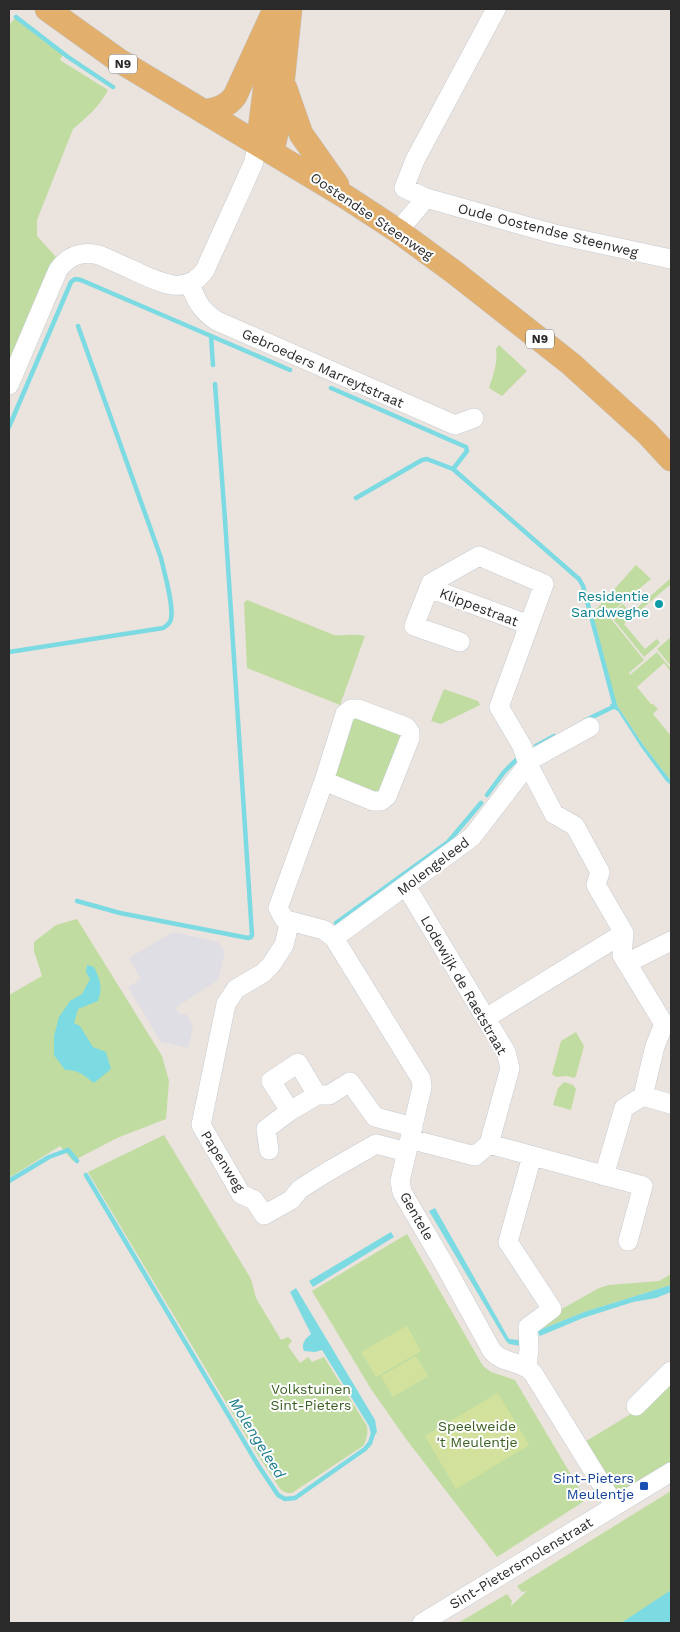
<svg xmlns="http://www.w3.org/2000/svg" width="680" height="1632" font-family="'Work Sans',sans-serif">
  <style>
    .industrial { fill: #dedee4 }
    .green { fill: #c0dca0 }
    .pitch { fill: #d2e29d }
    .water { fill: #7cdae2 }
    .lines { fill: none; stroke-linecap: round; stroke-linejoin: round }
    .stream { stroke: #7cdae2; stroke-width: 4.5 }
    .minor-casing { stroke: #c5cbd2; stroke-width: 20 }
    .major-casing { stroke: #c3c3c3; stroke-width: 25 }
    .minor { stroke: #fff; stroke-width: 19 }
    .major { stroke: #e2b06c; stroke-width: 24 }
    .culture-dot { fill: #0f9aa8; stroke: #fff; stroke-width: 2 }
    .transit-dot { fill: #1a4fb4; stroke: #fff; stroke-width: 2 }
    .labels { text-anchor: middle; stroke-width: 4; stroke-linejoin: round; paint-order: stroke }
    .shield { fill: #fff; stroke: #6a6a6a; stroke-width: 1 }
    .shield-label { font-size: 12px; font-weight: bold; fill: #2a2a2a }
    .street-label { font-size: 14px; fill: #2a2a2a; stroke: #fff }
    .culture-label { font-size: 14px; fill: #0d838f; stroke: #fff; text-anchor: end }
    .park-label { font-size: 14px; fill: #3a6022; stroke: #fff }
    .transit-label { font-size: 14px; fill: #164399; stroke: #fff; text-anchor: end }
    .water-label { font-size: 15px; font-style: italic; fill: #1b7c8d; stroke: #fff }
  </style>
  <rect width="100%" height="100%" fill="#ebe3de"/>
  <path class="industrial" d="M 173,932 L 218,942 L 225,952 L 218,980 L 175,1008 L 179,1013 L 187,1015 L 193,1027 L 188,1048 L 161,1042 L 128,987 L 141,979 L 129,958 Z"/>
  <path class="green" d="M 16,17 L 64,53 L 60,60 L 108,90 C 100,106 86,118 73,129 L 37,220 L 37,236 L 56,257 L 9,365 L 9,25 Z
    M 499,345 L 527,371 L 502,396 L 489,388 C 493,375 498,363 496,349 Z
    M 636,565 L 651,579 L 608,615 L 644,660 L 629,673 L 630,675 L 657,652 L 671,669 L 671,672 L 664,663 L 637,687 L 651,704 L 653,704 L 658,709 L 653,714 L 671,736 L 671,781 L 644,746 L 616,704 L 614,703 L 591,615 Z
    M 671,578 L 671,584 L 624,624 L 645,649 L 657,639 L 660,643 L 644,657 L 610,615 L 623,604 L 631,613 Z
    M 247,600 L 334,635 C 345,636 354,633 365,636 L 340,705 L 247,668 L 244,603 Z
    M 671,637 L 671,666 L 657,649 Z
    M 444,689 L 478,701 L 480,705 L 441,724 L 431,721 Z
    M 360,715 L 403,732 L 380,796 L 332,778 L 352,717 Z
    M 77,919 L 162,1056 L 169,1081 L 166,1119 L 117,1138 L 73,1161 L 60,1146 L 9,1178 L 9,995 L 42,976 L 34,951 L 34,942 L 56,925 Z
    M 576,1032 L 584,1046 L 576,1076 L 574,1078 L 567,1076 L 556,1077 L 552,1074 L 561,1041 Z
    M 564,1082 L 573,1085 L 576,1089 L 571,1110 L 553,1105 L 558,1088 Z
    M 164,1135 L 251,1279 L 256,1298 L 281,1340 L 288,1337 L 292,1341 L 288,1346 L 300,1363 L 308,1357 L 312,1362 L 324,1357 L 367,1426 C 368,1434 367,1439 363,1446 L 292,1493 L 287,1493 L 281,1490 L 252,1446 L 88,1172 Z
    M 407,1234 L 483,1366 L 491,1372 L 515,1380 L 586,1500 L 497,1557 L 406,1439 L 371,1389 L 312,1291 Z
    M 671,1274 L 671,1285 L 584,1312 L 537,1331 L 553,1314 L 599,1288 L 609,1285 L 659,1281 Z
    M 671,1384 L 671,1462 L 620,1495 L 617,1494 L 583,1443 L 639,1409 Z
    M 671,1491 L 671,1623 L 458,1623 L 507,1594 L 512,1601 L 511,1606 L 527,1591 L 522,1592 L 517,1586 Z"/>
  <path class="pitch" d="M 407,1326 L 421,1351 L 376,1377 L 361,1352 Z
    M 416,1356 L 428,1376 L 393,1397 L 381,1376 Z
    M 498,1393 L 529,1445 L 456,1489 L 425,1436 Z"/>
  <path class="water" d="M 614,703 L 616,704 L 644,746 L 671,781 L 671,785 L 666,781 L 641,747 L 618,711 L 612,708 L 610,704 Z
    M 87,965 L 94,967 C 100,980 103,987 98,1001 L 78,1009 L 74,1023 L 80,1026 L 93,1047 L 106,1052 L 111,1069 L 94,1083 C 85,1076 78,1069 65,1070 L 54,1055 L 54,1036 L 59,1017 L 70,1001 L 82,994 L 90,979 L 86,972 Z
    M 435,1208 L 509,1339 L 519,1340 L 521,1346 L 509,1344 L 506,1341 L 429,1211 Z
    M 391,1232 L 394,1237 L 313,1287 L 309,1281 Z
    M 671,1285 L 671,1292 L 656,1298 L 633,1302 L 583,1318 L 540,1336 L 537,1331 L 584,1312 Z
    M 296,1288 L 375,1420 L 377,1432 L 372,1438 L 369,1426 L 322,1350 L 315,1352 L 304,1351 C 301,1344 305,1339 311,1334 L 290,1292 Z
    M 671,1590 L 671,1623 L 621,1623 Z"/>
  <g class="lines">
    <path class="stream" d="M 16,17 L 68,57 L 113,87
      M 211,336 L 213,365
      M 331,388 L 466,447 L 467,451 L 453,469
      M 9,427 L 71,282 L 75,279 L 81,280 L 290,370
      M 356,498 L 422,460 L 427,459 L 453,469 L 579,579 L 583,586 L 615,706
      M 9,652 L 163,628 C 166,626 170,624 171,619 C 174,605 164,572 161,558 L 78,326
      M 586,720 L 615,706
      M 536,746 L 554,736
      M 487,795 L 504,772 L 516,760
      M 77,901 L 120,913 L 248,938 L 251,937 L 252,935 L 225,520 L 215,384
      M 336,923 L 448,842 L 481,803
      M 86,1175 L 258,1465 L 278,1495 L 285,1499 L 295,1498 L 365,1449 L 370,1443 L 373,1434
      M 9,1181 L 49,1157 L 68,1150 L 77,1161"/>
    <g class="minor-casing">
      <path id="minor" d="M 496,9 L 415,160 L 404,188 L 426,198 L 554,234 L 671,259
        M 398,231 L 426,198
        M 189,283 C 197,301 200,310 217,321 L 455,425 L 474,418
        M 9,385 L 58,270 C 69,255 82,251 99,255 C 113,261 126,267 139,273 C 162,283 187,296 205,270 L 253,164 L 258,144
        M 429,588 L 529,625
        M 460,642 L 414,626 L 431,583 L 479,556 L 544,584 L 499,707 L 522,746 L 528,764 L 554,814 L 575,826 L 600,872 L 596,885 L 624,933 L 622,955 L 664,1024 L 655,1046 L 643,1096 L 624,1108 L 604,1176
        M 324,781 L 373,801 L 381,801 L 387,796 L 410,738 L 410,732 L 406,727 L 358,709 L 351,709 L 345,714 L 324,781 L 278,908 L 284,919 L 290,921 L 284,945 L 271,965 L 263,973 L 236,989 L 226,1004 L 201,1125 L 241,1194 L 254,1200 L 264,1215 L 291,1200 L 300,1189 L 327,1172 L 376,1144 L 407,1152
        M 406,886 L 506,1052 L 510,1068 L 489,1144
        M 290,921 L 324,930 L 334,938 L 421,1079 L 422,1087 L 400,1181 L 402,1192 L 444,1264 L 492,1351 C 504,1365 520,1359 533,1373 L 615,1506
        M 334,938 L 472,837 L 532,759 L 590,727
        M 627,963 L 671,941
        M 486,1018 L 624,933
        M 643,1096 L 671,1104
        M 290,1111 L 271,1081 L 298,1063 L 317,1095
        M 410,1139 L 475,1156 L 489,1144 L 643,1186 L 628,1241
        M 269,1150 L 266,1129 L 290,1111 L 317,1095 L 329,1095 L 350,1082 L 375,1117 L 413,1127
        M 527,1367 L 529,1349 L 528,1327 L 552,1309 L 508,1242 L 532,1156
        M 636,1406 L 671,1371
        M 422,1623 L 671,1472"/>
    </g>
    <g class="major-casing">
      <path id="major" d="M 47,9 L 118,60 L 346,197 L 398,231 L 454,272 L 571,364 L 647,433 L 671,459
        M 285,88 L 301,134 L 337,185
        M 204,112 C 218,109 227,107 235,96 L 275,9
        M 258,144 L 270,51
        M 272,152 L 278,125 L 290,9"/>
    </g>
    <use href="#minor" class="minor"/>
    <use href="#major" class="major"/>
  </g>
  <circle class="culture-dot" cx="659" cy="604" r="5"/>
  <rect class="transit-dot" x="639" y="1481" width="10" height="10" rx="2.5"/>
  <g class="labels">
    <g class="shield">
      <rect x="109" y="54.5" width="28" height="19" rx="4"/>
      <rect x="526" y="329.5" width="28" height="19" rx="4"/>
    </g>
    <g class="shield-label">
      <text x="123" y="68">N9</text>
      <text x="540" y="343">N9</text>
    </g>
    <g class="street-label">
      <text transform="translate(372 216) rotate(34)" y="5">Oostendse Steenweg</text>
      <text transform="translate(548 230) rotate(14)" y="5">Oude Oostendse Steenweg</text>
      <text transform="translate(323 368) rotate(24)" y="5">Gebroeders Marreytstraat</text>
      <text transform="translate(479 607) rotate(21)" y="5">Klippestraat</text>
      <text transform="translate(433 866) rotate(-37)" y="5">Molengeleed</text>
      <text transform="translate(464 985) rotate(60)" y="5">Lodewijk de Raetstraat</text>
      <text transform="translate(223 1161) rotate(58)" y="5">Papenweg</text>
      <text transform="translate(417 1216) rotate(60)" y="5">Gentele</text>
      <text transform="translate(521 1563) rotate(-31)" y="5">Sint-Pietersmolenstraat</text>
    </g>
    <g class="culture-label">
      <text x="649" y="601">Residentie<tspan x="649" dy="16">Sandweghe</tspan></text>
    </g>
    <g class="park-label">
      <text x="311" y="1394">Volkstuinen<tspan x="311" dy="16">Sint-Pieters</tspan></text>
      <text x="477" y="1431">Speelweide<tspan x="477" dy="16">'t Meulentje</tspan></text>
    </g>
    <g class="transit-label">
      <text x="634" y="1483">Sint-Pieters<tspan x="634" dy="16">Meulentje</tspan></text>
    </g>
    <g class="water-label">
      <text transform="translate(257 1438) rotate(58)" y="5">Molengeleed</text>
    </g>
  </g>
  <rect width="680" height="1632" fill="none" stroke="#2a2a2a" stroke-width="20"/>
</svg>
